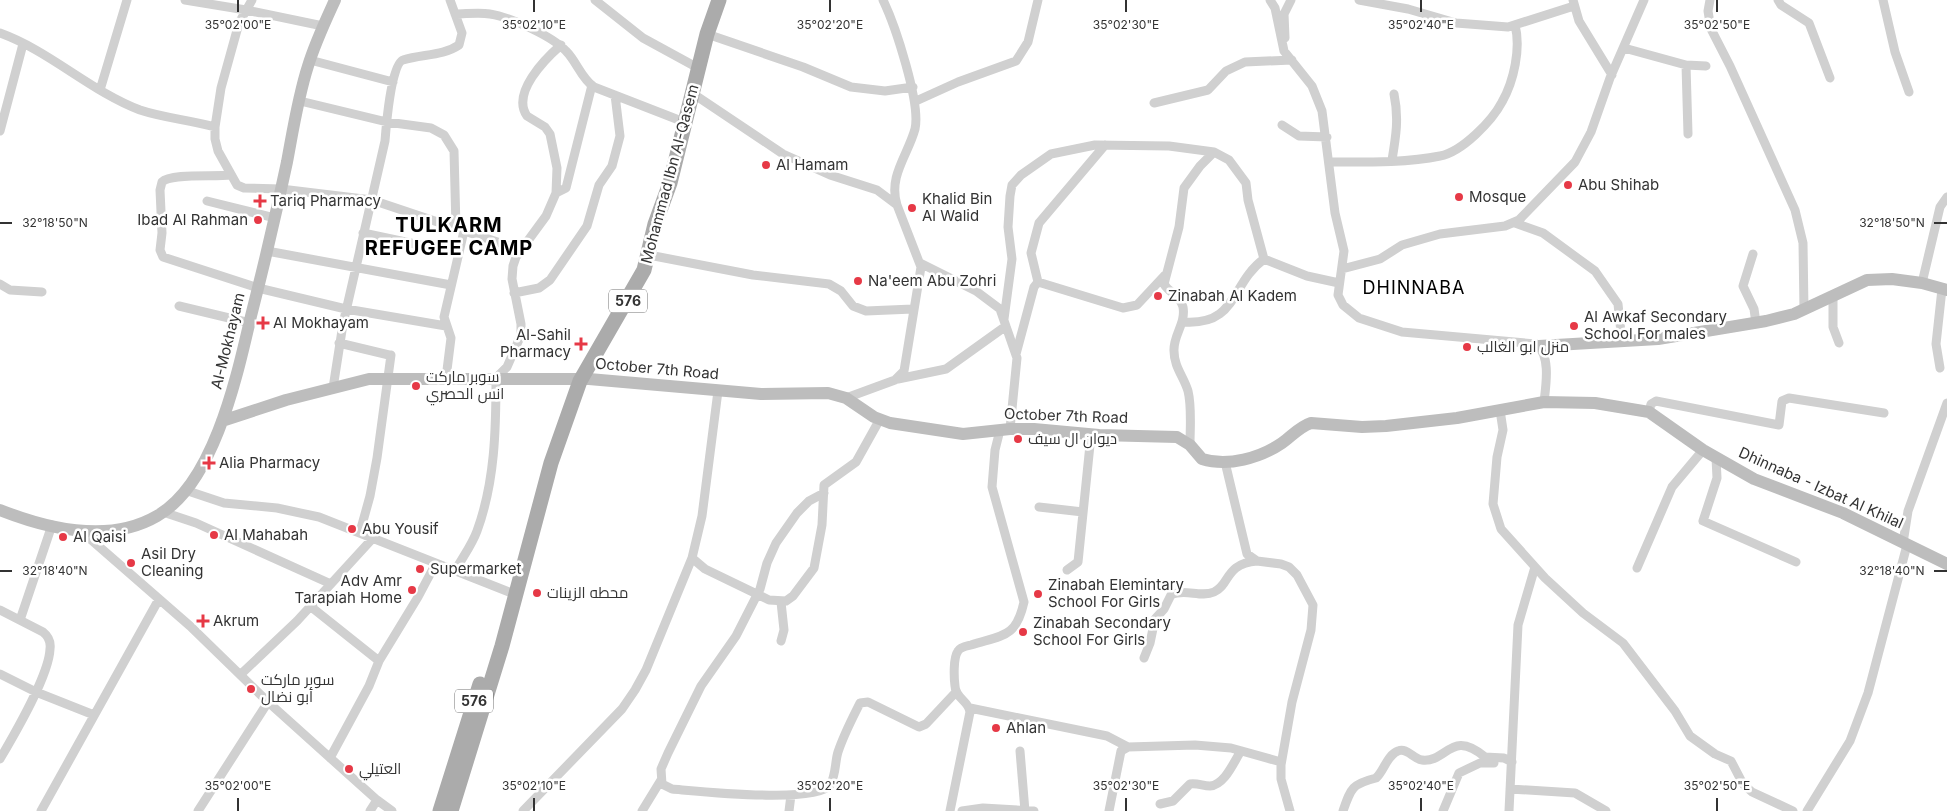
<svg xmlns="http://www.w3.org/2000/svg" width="1947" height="811" font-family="Inter,Cairo,sans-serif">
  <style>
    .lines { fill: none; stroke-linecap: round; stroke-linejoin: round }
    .street { stroke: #d0d0d0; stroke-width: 9 }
    .secondary { stroke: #bdbdbd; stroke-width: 12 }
    .primary { stroke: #ababab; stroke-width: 15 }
    .ticks { fill: none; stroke: #333; stroke-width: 2 }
    .poi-dot { fill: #e63946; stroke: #fff; stroke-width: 2 }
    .labels { text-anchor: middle; stroke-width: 5; stroke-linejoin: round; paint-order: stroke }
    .shield { fill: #fff; stroke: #707070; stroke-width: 1 }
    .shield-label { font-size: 14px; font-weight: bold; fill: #333 }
    .poi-label { font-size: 15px; fill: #333; stroke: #fff; text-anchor: start }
    .street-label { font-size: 15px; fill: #333; stroke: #fff }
    .quarter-label { font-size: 18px; letter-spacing: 1px; fill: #000; stroke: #fff }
    .district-label { font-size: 20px; font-weight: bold; letter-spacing: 1px; fill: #000; stroke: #fff }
    .ticks-label { font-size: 12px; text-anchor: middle; fill: #333; stroke: #fff; stroke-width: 5; stroke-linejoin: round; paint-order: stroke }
  </style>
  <rect width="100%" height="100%" fill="#fff"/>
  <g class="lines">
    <path class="street" d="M 185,0 L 246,10 L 323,26
      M 252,0 L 239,23 L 221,88 L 215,127 L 215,139 L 218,151 L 237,185 L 244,188 L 281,189 L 372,200 L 521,250
      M 595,0 L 643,38 L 698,68
      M 883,0 C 895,25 921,103 915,129 C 908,155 888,176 897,205
      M 1270,0 L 1275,8 L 1284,51 L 1312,86 L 1322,111 L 1335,213 L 1344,251 L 1338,295 L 1343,305 L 1359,318 L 1402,332 L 1536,344 C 1551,355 1546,385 1544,402
      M 1359,0 L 1408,9 L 1456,23 L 1508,27 L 1574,6
      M 1573,0 L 1579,21 L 1612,75
      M 1710,0 L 1708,11 L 1711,29 L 1730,66 L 1795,210 L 1803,243 L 1804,310
      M 1778,0 L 1781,5 L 1809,23 L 1830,78
      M 1883,0 L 1895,52 L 1909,92
      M 455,14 C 466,14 479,12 490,14 C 510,17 552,36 566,51 C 577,62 581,78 594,87 L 684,122
      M 0,33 C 50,51 90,91 140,110 C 164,118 190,120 215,127
      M 707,34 L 803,67 L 851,87 L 885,91 L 913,87
      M 1285,38 L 1284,14 L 1291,0
      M 1624,48 L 1686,65 L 1706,66
      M 310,60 L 393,82
      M 1686,65 L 1688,134
      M 100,90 L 127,0
      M 692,93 L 783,154 L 830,175 L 877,190 L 897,205 L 921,267 L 904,371 L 895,380 L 846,398
      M 300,101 L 387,122 L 431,128 L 444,135 L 454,151 L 456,228
      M 916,101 L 958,82 L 1016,61 L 1028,42 L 1038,0
      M 1154,103 L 1208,90 L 1226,71 L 1245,62 L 1292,60
      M 1282,125 L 1299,136 L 1327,137
      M 0,131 L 23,44
      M 1392,160 C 1396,136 1399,118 1394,94
      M 1329,162 C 1364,162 1406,163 1440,156 C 1462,152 1492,121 1502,102 C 1514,81 1521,48 1515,25
      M 230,175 C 215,177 171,173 162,182 L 160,190 L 162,233 L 160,250 L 163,257 L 258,288 L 346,309 L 446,326
      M 556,193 L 566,188 L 592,85
      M 207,201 L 275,218
      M 1515,223 L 1543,233 L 1595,271 L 1618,304 L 1622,342
      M 363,233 L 434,248 L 459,248
      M 267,251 L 451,285
      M 1753,254 L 1743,286 L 1754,309 L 1756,323
      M 649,255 L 753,275 L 829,284 L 841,291 L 853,306 L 866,311 L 913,309
      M 920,263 L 976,291 L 1000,309 L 1017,358 L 1010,429
      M 1342,269 L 1380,259 L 1402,245 L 1440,234 L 1505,226 L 1519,220 L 1575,162 L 1591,132 L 1610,78 L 1644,0
      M 1038,282 L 1031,253 L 1039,223 L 1105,145
      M 1922,283 L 1940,207 L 1947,197
      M 0,284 L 10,290 L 42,292
      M 514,293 L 539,288 L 550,280 L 587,226 L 599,185 L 612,166 L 620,136 L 615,95
      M 1833,297 L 1833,327 L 1839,343
      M 179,306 L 250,323
      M 1004,319 L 1012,259 L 1008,227 L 1010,196 L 1012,185 L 1021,175 L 1051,154 L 1095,145 L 1169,146 L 1214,152
      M 1183,322 C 1238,326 1230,284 1264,259
      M 339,343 L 389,355
      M 1016,354 L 1034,287 L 1038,282 L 1123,308 L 1137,305 L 1165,275
      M 1940,368 L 1936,344 L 1942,289
      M 446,378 L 451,338 L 444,317 L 464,231
      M 898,379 L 946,369 L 1006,326
      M 333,388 L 343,324 L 385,141 C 386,128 391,63 403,60 C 422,54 443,56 459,45 L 462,33 L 450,0
      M 1500,410 L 1503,430 L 1497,457 L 1493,504 L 1501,529 L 1545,578 L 1583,613 L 1623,643 L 1675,711 L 1690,736 L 1715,754 L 1731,761 L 1743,784 L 1752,792 L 1793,811
      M 1649,412 L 1651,404 L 1656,401 L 1779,425 L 1782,401 L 1789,398 L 1884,413
      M 1190,445 C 1190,428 1192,407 1188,391 C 1184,377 1174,367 1174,351 C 1173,335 1186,324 1183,307 C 1180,295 1169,293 1164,284 L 1179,227 L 1184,188 L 1200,166 L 1214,152 L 1229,160 L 1246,183 L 1248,200 L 1264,259 L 1307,276 L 1339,283
      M 1716,458 L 1717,478 L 1703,521 L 1796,562
      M 1225,462 L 1247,554 L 1257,561 L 1281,564 L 1289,567 L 1297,575 L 1313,605 L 1311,630 L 1292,702 L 1281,765 L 1281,779 L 1290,811
      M 185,490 L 224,503 L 277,508 L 319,517 L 514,594
      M 824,493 L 809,501 L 797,513 L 776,543 L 767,563 L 760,589 L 736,636 L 701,686 L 668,753 L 661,769 L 662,784 L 672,789 C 697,791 816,804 830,785 C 836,776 835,761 838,752 C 844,734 852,719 860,703 L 868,702 L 919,727 L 926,724 L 956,692
      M 1039,507 L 1083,512
      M 163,512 L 196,523 L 331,584
      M 80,530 L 190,626 L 268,702 L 377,800 L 392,811
      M 360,532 L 370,496 L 377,458 L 391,355
      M 1903,543 L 1908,511 L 1947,403
      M 692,558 L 705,569 L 769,600 L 786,601 L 793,596 L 814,568 L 822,525 L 824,485 L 856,462 L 880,419
      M 1637,568 L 1672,487 L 1703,450
      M 1067,570 L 1078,562 L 1091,435
      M 455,571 C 462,558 472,545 477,531 C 495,482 496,429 496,378 L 507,367 L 521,335 L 521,324 L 512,279 L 513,266 L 516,257 L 546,216 L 556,193 L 557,168 L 550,134 L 545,127 L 527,116 C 511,93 545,59 561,45
      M 781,602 L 784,630 L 781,641
      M 310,606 L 379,661
      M 0,610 L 43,632 C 48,636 51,642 50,649 C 49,676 14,735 0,759
      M 20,620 L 52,525
      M 1144,658 L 1150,643 L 1155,619 L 1164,609 L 1171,595 C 1184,588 1201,598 1214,592 C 1231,584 1224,564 1257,561
      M 0,674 L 36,692 L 94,715
      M 240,675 L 297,621 L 373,538
      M 970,708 L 1107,736 L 1128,747
      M 1020,751 L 1025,811
      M 330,758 L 369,686 L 379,661 L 418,597 L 436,563
      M 1510,789 L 1575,793 L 1606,811
      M 1160,804 L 1173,801 L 1190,784 C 1198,783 1203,786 1210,786 C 1225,785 1234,761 1241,751
      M 41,811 L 159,599
      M 198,811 L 268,702
      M 370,811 L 377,800
      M 523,811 L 622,709 L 635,690 L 646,670 L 692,558 L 702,516 L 718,391
      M 642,811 L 661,780
      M 789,811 L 791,795
      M 950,811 L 970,712 C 969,701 955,698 955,686 C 954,678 953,658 958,651 C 960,647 967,646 971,645 C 1003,635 1016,638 1024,602 L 992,487 L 995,450 L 1000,430
      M 962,811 L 983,808 L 1034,811
      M 1109,811 L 1121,751 L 1128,747 L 1195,745 L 1231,748 L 1281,762
      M 1343,811 C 1351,788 1352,784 1376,778 C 1384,771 1387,755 1398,751 C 1407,747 1413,759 1422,760 C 1447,763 1451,728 1485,757 L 1504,758 L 1512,762
      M 1443,811 L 1459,773 L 1480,763 L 1494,763
      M 1509,811 L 1518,625 L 1535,567
      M 1807,811 L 1850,741 L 1868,693 L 1907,545"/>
    <path class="secondary" d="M 1539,346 L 1658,339 L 1766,321 L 1794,314 L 1867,280 L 1892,279 L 1922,283 L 1947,290
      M 222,421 L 286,400 L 369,379 L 589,379 L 761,394 L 828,393 L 846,398 L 874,417 L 890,423 L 963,434 L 1010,429 L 1034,429 L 1099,435 L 1177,437 L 1190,445 L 1202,459 C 1228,467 1260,458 1282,443 C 1292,436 1299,427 1311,423 L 1362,427 L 1386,426 L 1457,418 L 1544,402 L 1595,403 L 1649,412 L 1703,450 L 1754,479 L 1843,513 L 1947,564
      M 0,510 C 48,529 109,544 157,516 C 214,484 237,376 251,316 C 264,265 276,214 287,162 C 293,130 298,97 308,66 C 315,43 325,22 335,0"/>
    <path class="primary" d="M 440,811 L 480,684
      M 451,811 L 502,646 L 551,463 L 580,381 L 644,270 L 655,224 L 670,183 L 707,34 L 719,0"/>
  </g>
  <path class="ticks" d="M 238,0 L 238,12M 534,0 L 534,12M 830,0 L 830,12M 1126,0 L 1126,12M 1421,0 L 1421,12M 1717,0 L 1717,12M 0,223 L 12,223M 1934,223 L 1947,223M 0,571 L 12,571M 1934,571 L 1947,571M 238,798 L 238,811M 534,798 L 534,811M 830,798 L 830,811M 1126,798 L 1126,811M 1421,798 L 1421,811M 1717,798 L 1717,811"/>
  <g class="poi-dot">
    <circle cx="766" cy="165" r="5"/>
    <circle cx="1568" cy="185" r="5"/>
    <circle cx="1459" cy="197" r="5"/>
    <path d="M257.5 193.5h5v5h5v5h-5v5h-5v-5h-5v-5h5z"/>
    <circle cx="912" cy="208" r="5"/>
    <circle cx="258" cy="220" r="5"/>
    <circle cx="858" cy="281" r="5"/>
    <circle cx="1158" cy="296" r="5"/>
    <path d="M260.5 315.5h5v5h5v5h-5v5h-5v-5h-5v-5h5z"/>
    <circle cx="1574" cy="326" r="5"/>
    <path d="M578.5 336.5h5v5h5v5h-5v5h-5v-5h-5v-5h5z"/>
    <circle cx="1467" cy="347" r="5"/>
    <circle cx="416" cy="386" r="5"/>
    <circle cx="1018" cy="439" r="5"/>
    <path d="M206.5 455.5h5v5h5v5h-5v5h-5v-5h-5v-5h5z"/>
    <circle cx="352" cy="529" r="5"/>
    <circle cx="214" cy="535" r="5"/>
    <circle cx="63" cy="537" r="5"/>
    <circle cx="131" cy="563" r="5"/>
    <circle cx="420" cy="569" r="5"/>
    <circle cx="412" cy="590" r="5"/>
    <circle cx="537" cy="593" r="5"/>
    <circle cx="1038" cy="594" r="5"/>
    <path d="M200.5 613.5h5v5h5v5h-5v5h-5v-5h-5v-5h5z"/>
    <circle cx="1023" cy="632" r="5"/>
    <circle cx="251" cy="689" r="5"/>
    <circle cx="996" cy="728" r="5"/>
    <circle cx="349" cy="769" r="5"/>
  </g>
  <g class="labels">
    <g class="shield">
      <rect x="609" y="289.5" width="38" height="23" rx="4"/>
      <rect x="455" y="689.5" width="38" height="23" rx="4"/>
    </g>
    <g class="shield-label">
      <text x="628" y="306">576</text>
      <text x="474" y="706">576</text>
    </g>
    <g class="poi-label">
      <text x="776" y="170">Al Hamam</text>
      <text x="1578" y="190">Abu Shihab</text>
      <text x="1469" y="202">Mosque</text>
      <text x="922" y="204">Khalid Bin<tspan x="922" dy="17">Al Walid</tspan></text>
      <text x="270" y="206">Tariq Pharmacy</text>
      <text x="248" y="225" text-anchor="end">Ibad Al Rahman</text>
      <text x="868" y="286">Na'eem Abu Zohri</text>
      <text x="1168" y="301">Zinabah Al Kadem</text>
      <text x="1584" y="322">Al Awkaf Secondary<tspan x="1584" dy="17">School For males</tspan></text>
      <text x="273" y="328">Al Mokhayam</text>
      <text x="571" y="340" text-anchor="end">Al-Sahil<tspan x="571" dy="17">Pharmacy</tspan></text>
      <text x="1477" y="352">منزل ابو الغالب</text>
      <text x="426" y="382">سوبر ماركت<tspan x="426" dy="17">انس الحصري</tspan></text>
      <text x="1028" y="444">ديوان ال سيف</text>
      <text x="219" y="468">Alia Pharmacy</text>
      <text x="362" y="534">Abu Yousif</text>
      <text x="224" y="540">Al Mahabah</text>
      <text x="73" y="542">Al Qaisi</text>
      <text x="141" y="559">Asil Dry<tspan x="141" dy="17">Cleaning</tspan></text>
      <text x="430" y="574">Supermarket</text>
      <text x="402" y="586" text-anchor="end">Adv Amr<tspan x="402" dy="17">Tarapiah Home</tspan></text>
      <text x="1048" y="590">Zinabah Elemintary<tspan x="1048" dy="17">School For Girls</tspan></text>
      <text x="547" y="598">محطه الزينات</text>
      <text x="213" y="626">Akrum</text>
      <text x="1033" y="628">Zinabah Secondary<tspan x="1033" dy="17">School For Girls</tspan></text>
      <text x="261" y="685">سوبر ماركت<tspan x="261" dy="17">أبو نضال</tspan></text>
      <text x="1006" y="733">Ahlan</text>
      <text x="359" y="774">العتيلي</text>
    </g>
    <g class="street-label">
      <text transform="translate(670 174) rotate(-75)" y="5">Mohammad Ibn Al-Qasem</text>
      <text transform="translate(228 341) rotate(-76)" y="5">Al-Mokhayam</text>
      <text transform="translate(657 369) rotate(5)" y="5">October 7th Road</text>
      <text transform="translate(1066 416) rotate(2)" y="5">October 7th Road</text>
      <text transform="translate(1821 488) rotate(24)" y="5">Dhinnaba - Izbat Al Khilal</text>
    </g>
    <g class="quarter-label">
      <text x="1414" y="294">DHINNABA</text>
    </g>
    <g class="district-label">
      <text x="449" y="232">TULKARM<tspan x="449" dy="23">REFUGEE CAMP</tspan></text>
    </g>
  </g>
  <g class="ticks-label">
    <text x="238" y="29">35°02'00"E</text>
    <text x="534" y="29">35°02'10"E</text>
    <text x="830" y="29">35°02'20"E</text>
    <text x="1126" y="29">35°02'30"E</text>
    <text x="1421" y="29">35°02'40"E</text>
    <text x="1717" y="29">35°02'50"E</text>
    <text x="55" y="227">32°18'50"N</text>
    <text x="1892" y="227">32°18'50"N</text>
    <text x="55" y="575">32°18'40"N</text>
    <text x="1892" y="575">32°18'40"N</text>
    <text x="238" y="790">35°02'00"E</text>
    <text x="534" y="790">35°02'10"E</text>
    <text x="830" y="790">35°02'20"E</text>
    <text x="1126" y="790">35°02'30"E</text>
    <text x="1421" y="790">35°02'40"E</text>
    <text x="1717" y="790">35°02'50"E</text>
  </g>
</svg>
